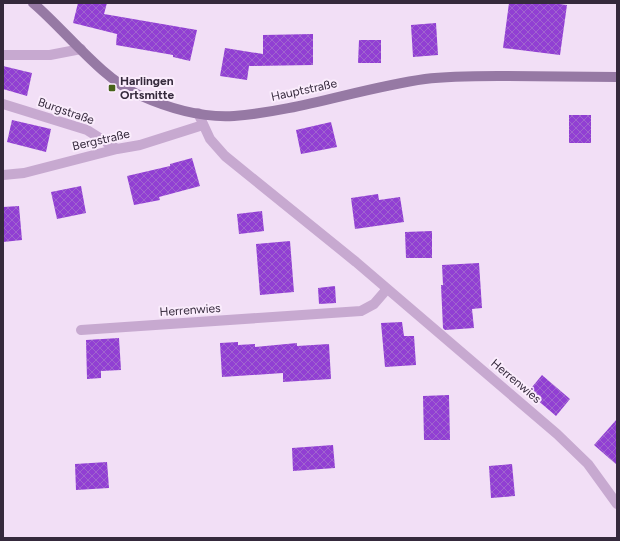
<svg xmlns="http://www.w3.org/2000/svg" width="620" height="541" font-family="Figtree,sans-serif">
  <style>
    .building { fill: url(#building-cross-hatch) }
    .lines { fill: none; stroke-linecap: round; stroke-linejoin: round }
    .street { stroke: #c7a9d0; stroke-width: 10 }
    .secondary { stroke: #9679a4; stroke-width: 10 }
    .poi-dot { fill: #476319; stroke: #faecfc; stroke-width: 1.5 }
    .labels { text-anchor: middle; stroke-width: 4; stroke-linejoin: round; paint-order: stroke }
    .poi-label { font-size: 12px; font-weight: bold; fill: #35293c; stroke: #faecfc; text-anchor: start }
    .street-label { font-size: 12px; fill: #35293c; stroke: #faecfc }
  </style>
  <defs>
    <pattern id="building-cross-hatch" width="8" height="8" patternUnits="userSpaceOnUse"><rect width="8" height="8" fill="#913fd3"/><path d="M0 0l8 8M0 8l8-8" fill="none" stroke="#a065ce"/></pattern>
  </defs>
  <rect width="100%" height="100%" fill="#f2dff6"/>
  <path class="building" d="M 78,3 L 107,3 L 104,14 L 197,30 L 190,61 L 173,57 L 173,55 L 116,45 L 117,34 L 73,23 Z
    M 509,3 L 551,3 L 567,5 L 560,55 L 503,48 Z
    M 436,23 L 438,55 L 413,57 L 411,25 Z
    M 313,34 L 313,65 L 249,66 L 247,80 L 220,76 L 225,48 L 263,54 L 263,35 Z
    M 359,40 L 381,40 L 381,63 L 358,63 Z
    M 3,66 L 32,73 L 27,96 L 3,89 Z
    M 569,115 L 591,115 L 591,143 L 569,143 Z
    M 12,120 L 51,129 L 46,152 L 7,142 Z
    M 331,122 L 337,147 L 301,154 L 296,130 Z
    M 192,158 L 200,186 L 159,197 L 160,200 L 134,205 L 127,176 L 170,166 L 170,164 Z
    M 81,186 L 86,213 L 57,219 L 51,192 Z
    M 378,194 L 379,200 L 400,197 L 404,222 L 355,229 L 351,198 Z
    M 19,206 L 22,240 L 3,242 L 3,207 Z
    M 262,211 L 264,231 L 239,234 L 237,214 Z
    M 432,231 L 432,258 L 406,258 L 405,232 Z
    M 290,241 L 294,292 L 260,295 L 256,244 Z
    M 479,263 L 482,308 L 472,309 L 474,328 L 445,330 L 443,328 L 441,285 L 443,285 L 442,265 Z
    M 335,286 L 336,303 L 319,304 L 318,288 Z
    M 402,322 L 404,336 L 414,336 L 416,365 L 385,367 L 381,323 Z
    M 119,338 L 121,370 L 101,371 L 101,378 L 87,379 L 86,340 Z
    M 238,342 L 238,345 L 255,344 L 255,347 L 297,343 L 297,346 L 329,344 L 331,379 L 283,382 L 283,373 L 222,377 L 220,343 Z
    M 542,375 L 570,399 L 556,416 L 528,392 Z
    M 449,395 L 450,440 L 424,440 L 423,396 Z
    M 617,419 L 617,465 L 594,445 Z
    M 333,445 L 335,468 L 293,471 L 292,448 Z
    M 107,462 L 109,488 L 76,490 L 75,464 Z
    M 512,464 L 515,496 L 491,498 L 489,466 Z"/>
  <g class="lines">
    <path class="street" d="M 3,55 L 50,55 L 81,49
      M 3,104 L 87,130 L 117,149
      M 198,113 L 210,139 L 225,156 L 356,262 L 557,434 L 588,464 L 617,504
      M 3,175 L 24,173 L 117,149 L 140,145 L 203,125
      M 81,330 L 361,311 L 374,304 L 387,289"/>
    <path class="secondary" d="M 33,3 C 65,30 102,79 139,95 C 168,108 202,118 234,116 C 299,111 361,88 425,79 C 449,76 474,76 498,76 C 537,76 577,77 617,77"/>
  </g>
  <rect class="poi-dot" x="108" y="84" width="8" height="8" rx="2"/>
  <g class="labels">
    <g class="poi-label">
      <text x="120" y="85">Harlingen<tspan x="120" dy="14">Ortsmitte</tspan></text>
    </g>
    <g class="street-label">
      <text transform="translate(304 90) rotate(-12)" y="4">Hauptstraße</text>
      <text transform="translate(66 111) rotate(19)" y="4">Burgstraße</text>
      <text transform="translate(101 140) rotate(-13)" y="4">Bergstraße</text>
      <text transform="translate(190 310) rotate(-4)" y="4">Herrenwies</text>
      <text transform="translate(516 381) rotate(40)" y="4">Herrenwies</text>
    </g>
  </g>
  <rect width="620" height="541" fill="none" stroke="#35293c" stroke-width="8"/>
</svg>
